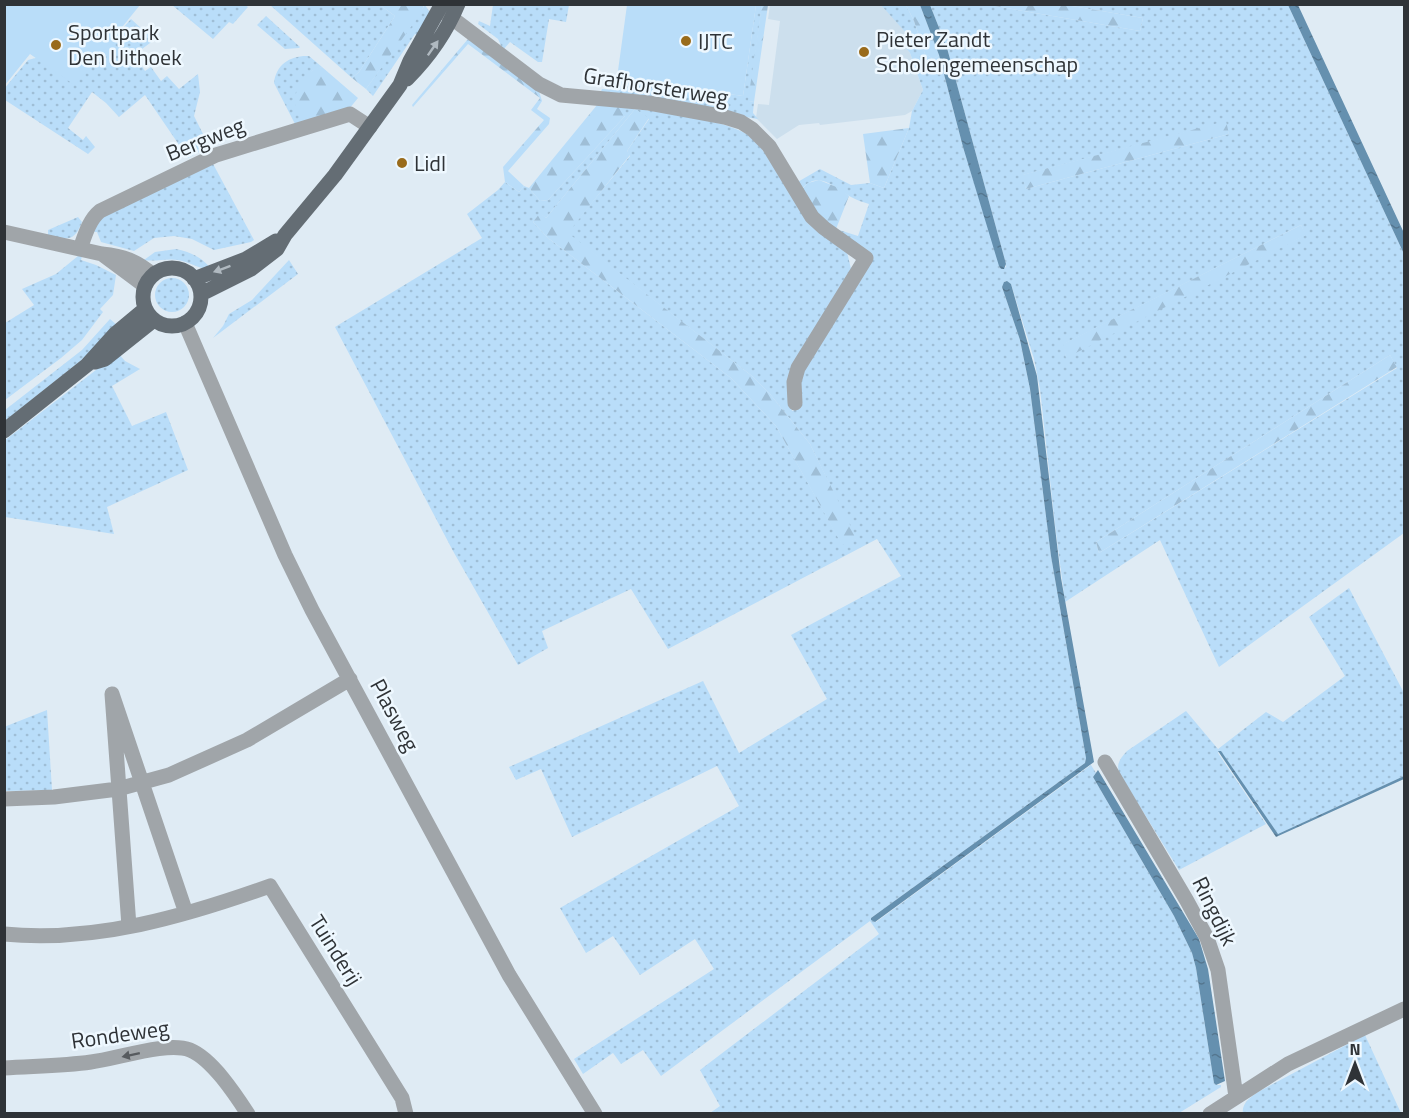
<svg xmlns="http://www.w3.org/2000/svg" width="1409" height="1118" font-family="'Titillium Web',sans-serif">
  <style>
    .built { fill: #ccdfed }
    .grass { fill: url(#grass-dots); fill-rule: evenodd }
    .forest { fill: url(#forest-firs) }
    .pitch { fill: #b9ddf9 }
    .water { fill: url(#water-ripples) }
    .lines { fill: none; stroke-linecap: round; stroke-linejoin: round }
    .minor { stroke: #a0a5a9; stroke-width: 15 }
    .major { stroke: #646d74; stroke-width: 15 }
    .oneway { fill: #b0b9c0 }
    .oneway2 { fill: #575b5f }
    .poi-dot { fill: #996b1b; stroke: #eef8ff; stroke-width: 2 }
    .labels { text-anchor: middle; stroke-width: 5; stroke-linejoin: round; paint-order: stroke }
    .poi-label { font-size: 22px; fill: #2f3337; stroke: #eef8ff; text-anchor: start }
    .street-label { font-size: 22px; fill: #2f3337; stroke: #eef8ff }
  </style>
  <defs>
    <pattern id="grass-dots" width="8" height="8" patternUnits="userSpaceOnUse" patternTransform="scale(1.5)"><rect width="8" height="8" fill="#b9ddf9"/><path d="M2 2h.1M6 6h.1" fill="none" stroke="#9fbed6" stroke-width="1.8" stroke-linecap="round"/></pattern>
    <pattern id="forest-firs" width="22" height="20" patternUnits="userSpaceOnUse" patternTransform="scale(1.5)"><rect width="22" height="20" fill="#b9ddf9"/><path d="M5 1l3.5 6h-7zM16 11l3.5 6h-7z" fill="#9fbed6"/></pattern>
    <pattern id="water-ripples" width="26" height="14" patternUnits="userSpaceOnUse" patternTransform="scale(1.5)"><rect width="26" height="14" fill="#6590af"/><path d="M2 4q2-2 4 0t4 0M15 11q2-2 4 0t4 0" fill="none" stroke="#54768f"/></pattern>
  </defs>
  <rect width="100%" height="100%" fill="#dfebf4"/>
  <path class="built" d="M 770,5 L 882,5 L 908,34 L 901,40 L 910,53 L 923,90 L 912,111 L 905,115 L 820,125 L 819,123 L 799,125 L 777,139 L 756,118 L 758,104 L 769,105 L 780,21 L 768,19 Z"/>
  <path class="grass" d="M 245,5 L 248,7 L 233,24 L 229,22 L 213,39 L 172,5 Z
    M 270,5 L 380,5 L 395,16 L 359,72 L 352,78 Z
    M 425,5 L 431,14 L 419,37 L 415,34 L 373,96 L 366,89 Z
    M 493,5 L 569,5 L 566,22 L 549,19 L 542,62 L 538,62 L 510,42 L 503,50 L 498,39 L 478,24 L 479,21 L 490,26 Z
    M 756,5 L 762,5 L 749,101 L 754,102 L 753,113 L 758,119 L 600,94 L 602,89 L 615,90 L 617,78 L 743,96 Z
    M 881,5 L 906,5 L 914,21 L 925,54 L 934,59 L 939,55 L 963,147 L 1001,269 L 1006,267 L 1006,264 L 947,48 L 930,5 L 989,5 L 1140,31 L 1143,18 L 1066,5 L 1288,5 L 1404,254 L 1404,533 L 1219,667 L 1160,540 L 1065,602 L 1055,525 L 1040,389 L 1034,359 L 1011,284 L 1005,281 L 1002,287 L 1020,340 L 1030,389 L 1051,556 L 1086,758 L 1085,763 L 871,918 L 871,920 L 876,922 L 1091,765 L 1096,773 L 1093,777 L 1174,916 L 1192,953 L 1196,968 L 1214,1083 L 1216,1085 L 1221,1085 L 1221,1087 L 1179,1113 L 710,1113 L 720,1106 L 700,1070 L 879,934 L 870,921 L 661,1076 L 643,1050 L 621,1064 L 613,1053 L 583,1074 L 574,1059 L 714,969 L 695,939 L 640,975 L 613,936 L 586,953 L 560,908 L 739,806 L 717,766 L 572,837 L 541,769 L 516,780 L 509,767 L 703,681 L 739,753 L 827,699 L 791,635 L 901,576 L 877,539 L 668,649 L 631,589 L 542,631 L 548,648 L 518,665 L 453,551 L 335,327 L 482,238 L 467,214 L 498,190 L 505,182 L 519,192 L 524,186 L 529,188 L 540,201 L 548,200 L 625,116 L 625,107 C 655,112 725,119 748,135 C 765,148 775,170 786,188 L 789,187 L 812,224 L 846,248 L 852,273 L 793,370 L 789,388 L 792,411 L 801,407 C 796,386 799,379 807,360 L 872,256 L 834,230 L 836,229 L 858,236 L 869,204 C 863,202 856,200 851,197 C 833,188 819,168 800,191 L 796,183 L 820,169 L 851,185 L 870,183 L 884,188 L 909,128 L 912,111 L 923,90 L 910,53 L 900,40 L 907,34 ZM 635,109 L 649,119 L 627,151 L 630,156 L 567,233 L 752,376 L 770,394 L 810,444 L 856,539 L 842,544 L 776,426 L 731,378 L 548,238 L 533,222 L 540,214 L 546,218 ZM 1225,122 L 1229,134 L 1026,189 L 1023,175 ZM 1301,225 L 1305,235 L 1066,357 L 1064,344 ZM 1390,355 L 1397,368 L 1099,553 L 1096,542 Z
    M 266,16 L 300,47 L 299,48 L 285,49 L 257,25 Z
    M 131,19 L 154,40 L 134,55 L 145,71 L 151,67 L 161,81 L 167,76 L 179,89 L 198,74 L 200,92 L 194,116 L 208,144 L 206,148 L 188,158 L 145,95 L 119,117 L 106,103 L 92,92 L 68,128 L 83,140 L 86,136 L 95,147 L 88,154 L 5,100 L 4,89 L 28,60 L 115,37 Z
    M 309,56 L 322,67 L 312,71 L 300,85 L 304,122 L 295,124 L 274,83 C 276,64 291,55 309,56 Z
    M 212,162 L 254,240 L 251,242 L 214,250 L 192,239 L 174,236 L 154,238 L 134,251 L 101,242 L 97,232 L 94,232 L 101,217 Z
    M 78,217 L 82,222 C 74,243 67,239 48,236 L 48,230 Z
    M 176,249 C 190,252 202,257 211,269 C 198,269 190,262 178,260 C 167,258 156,262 144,260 L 155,252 Z
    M 78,256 L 82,256 L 81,260 L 96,265 L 116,275 L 113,295 L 100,309 L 103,312 L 82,340 L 61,358 L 5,400 L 5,323 L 34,305 L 22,289 L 56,274 Z
    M 289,260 L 298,274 L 213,338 L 223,326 L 229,314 L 252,300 Z
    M155 295a17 17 0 1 1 34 0a17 17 0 1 1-34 0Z
    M 110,319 L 118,326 L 79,362 L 5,421 L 5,410 L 82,350 Z
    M 118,353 L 125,361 L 140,369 L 112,386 L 132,426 L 166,412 L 188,470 L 107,507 L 114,534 L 5,517 L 4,441 Z
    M 1349,588 L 1404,693 L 1404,776 L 1278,834 L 1219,751 L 1218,753 L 1266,824 L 1179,870 L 1121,776 C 1115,765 1119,760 1127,751 L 1186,711 L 1218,749 L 1266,712 L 1283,722 L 1345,676 L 1309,617 Z
    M 47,710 L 52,790 L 5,791 L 4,727 Z
    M 1365,1035 L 1401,1113 L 1243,1114 C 1241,1103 1251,1097 1258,1092 Z"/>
  <path class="forest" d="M 762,4 L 768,5 L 754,102 L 748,101 Z
    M 424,5 L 421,13 L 366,89 L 352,78 L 359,72 L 395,16 L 380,5 Z
    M 906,5 L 920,5 L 939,55 L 934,59 L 925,54 L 914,21 Z
    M 989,5 L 1066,5 L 1143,18 L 1140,31 Z
    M 468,39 L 538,88 L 542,101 L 537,109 L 550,118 L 549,124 L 508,171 L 524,186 L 519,192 L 505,182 L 503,167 L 544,120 L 531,110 L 540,98 L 468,44 L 413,107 L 412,105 Z
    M 322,67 L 358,98 L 349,109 L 304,122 C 285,105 299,71 322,67 Z
    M 597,105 L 625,107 L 625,116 L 548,200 L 540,201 L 529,188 Z
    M 635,109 L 649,118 L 627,151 L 630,155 L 568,233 L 752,376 L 770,394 L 810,444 L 857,539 L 842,545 L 776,426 L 731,378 L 548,238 L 533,222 L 540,213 L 546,218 Z
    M 1226,121 L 1229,134 L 1026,189 L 1022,175 Z
    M 909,128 L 884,188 L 870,183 L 863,134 Z
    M 819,180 L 839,188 L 849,196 L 836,229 L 822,222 L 800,191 L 808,183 Z
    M 1301,225 L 1306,235 L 1066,358 L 1063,344 Z
    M 1390,355 L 1397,367 L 1099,553 L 1096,542 Z"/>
  <path class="pitch" d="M 5,4 L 140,4 L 140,5 L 76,84 L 73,84 L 30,54 L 5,85 Z
    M 627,5 L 756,5 L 743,96 L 617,78 Z"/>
  <path class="water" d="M 920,5 L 930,5 L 947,48 L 1006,264 L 1004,269 L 1001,269 L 999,266 L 963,147 L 939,55 Z
    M 1288,5 L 1298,5 L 1404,233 L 1404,254 Z
    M 1007,281 L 1011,284 L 1037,376 L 1061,578 L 1094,762 L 875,922 L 871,920 L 871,918 L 1085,763 L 1086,758 L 1051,556 L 1030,389 L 1020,340 L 1002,287 L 1004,282 Z
    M 1218,751 L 1221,751 L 1278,834 L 1404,776 L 1404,779 L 1276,837 Z
    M 1098,770 L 1199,939 L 1208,969 L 1225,1081 L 1216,1085 L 1214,1083 L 1196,968 L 1192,953 L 1174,916 L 1093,777 Z"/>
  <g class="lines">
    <path class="minor" d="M 440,9 L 539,84 L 561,95 L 649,103 L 725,117 L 741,122 L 752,129 L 769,146 L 812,217 L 824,228 L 866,258 L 798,368 L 794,382 L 795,403
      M 4,232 L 102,254 C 123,256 137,261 153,275
      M 80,249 C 85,235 89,220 100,211 L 216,155 L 350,114 L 370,127
      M 102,254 L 145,286
      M 185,323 L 285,555 L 312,610 L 509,975 L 595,1114
      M 1105,762 L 1187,901 L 1207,938 L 1218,970 L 1236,1097
      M 4,799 L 54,797 L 118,789 L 169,775 L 247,740 L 350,679
      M 129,926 L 112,694 L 186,913
      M 4,934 C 95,943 186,916 270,886 L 402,1098 L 406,1114
      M 4,1068 C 33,1066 63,1066 91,1062 C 117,1059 167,1041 190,1050 C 212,1059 235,1094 248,1114
      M 1210,1114 L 1288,1064 L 1404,1009"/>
    <path class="major" d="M 407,79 C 429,57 446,33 458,4
      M143 297a29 29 0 1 1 58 0a29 29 0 1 1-58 0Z
      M 194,279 L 246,259 L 276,241
      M 201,294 L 251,269 L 277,249 L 285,235 L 335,175 L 400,85 L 410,61 L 442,4
      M 95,362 L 105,359 L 154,320
      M 4,431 L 87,365 L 115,334 L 145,309"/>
  </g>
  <defs><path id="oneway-solid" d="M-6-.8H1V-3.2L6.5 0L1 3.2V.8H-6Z" transform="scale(1.5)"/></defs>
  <g class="oneway">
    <use href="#oneway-solid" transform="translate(433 48) rotate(-55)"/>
    <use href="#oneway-solid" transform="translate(222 269) rotate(160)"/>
  </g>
  <use class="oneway2" href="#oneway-solid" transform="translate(131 1055) rotate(168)"/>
  <g class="poi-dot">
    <circle cx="686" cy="41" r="6"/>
    <circle cx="56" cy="45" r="6"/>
    <circle cx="864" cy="52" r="6"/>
    <circle cx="402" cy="163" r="6"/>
  </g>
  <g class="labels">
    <g class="poi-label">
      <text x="68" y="40">Sportpark<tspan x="68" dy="25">Den Uithoek</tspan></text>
      <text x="876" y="47">Pieter Zandt<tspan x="876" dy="25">Scholengemeenschap</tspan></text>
      <text x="698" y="49">IJTC</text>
      <text x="414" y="171">Lidl</text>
    </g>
    <g class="street-label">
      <text transform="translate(656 86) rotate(9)" y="8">Grafhorsterweg</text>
      <text transform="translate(205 139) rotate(-22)" y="8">Bergweg</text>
      <text transform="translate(395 715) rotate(62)" y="8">Plasweg</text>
      <text transform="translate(1215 911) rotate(64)" y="8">Ringdijk</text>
      <text transform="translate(336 950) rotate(58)" y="8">Tuinderij</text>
      <text transform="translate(120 1034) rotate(-8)" y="8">Rondeweg</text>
    </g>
  </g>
  <rect width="1409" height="1118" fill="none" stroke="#2f3337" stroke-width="12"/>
  <g transform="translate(1355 1064)" stroke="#eef8ff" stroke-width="4.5" paint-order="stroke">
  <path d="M0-4.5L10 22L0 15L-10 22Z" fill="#2f3337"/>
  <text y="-9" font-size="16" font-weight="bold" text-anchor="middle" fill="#2f3337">N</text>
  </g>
</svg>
